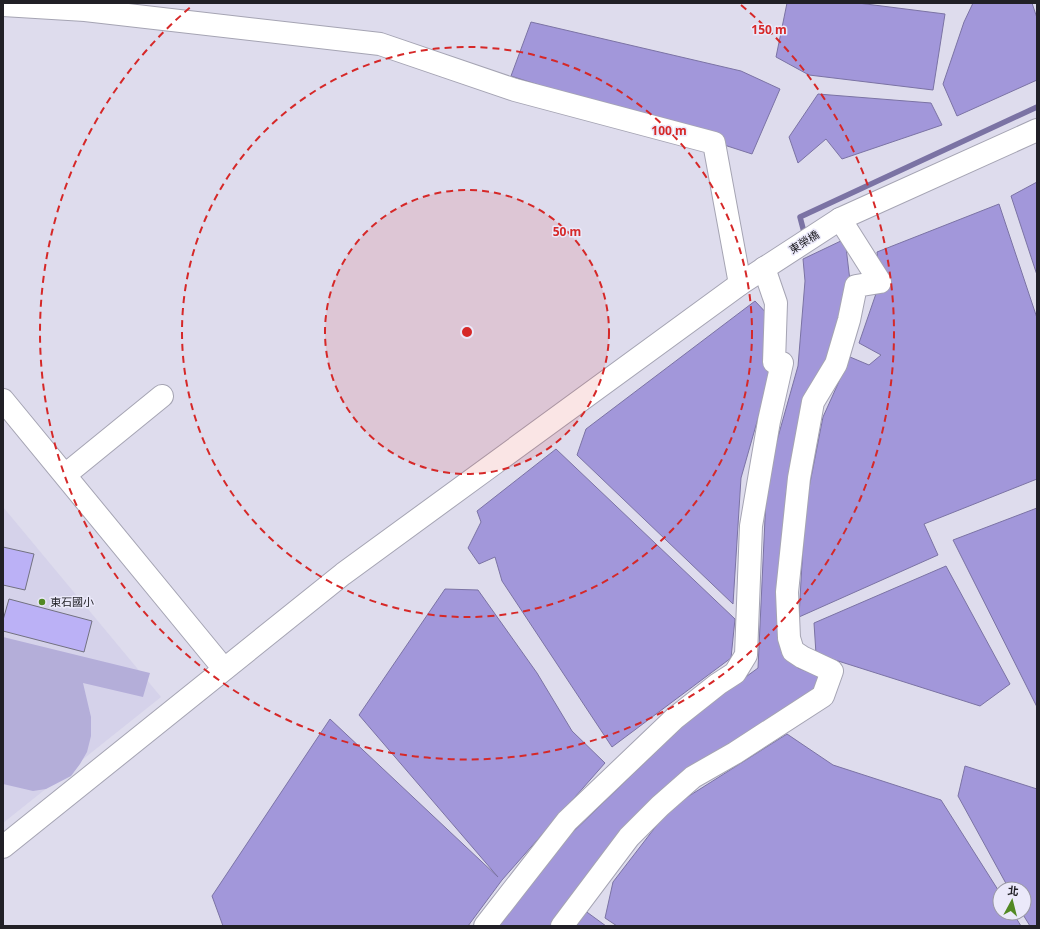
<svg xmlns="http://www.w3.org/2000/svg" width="1040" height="929" font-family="'Noto Sans','Noto Sans TC',sans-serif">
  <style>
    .built { fill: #d5d2ea }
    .green { fill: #b4aed9 }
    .water { fill: #a297da; stroke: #7b73a4 }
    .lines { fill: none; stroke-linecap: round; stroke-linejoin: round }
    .stream { stroke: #7b73a4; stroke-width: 5.5 }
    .building { fill: #bbb1f6; stroke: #727180 }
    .minor-casing { stroke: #a5a4b3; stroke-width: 24 }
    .major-casing { stroke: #a5a4b3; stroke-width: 24 }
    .minor { stroke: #fff; stroke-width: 22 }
    .major { stroke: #fff; stroke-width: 22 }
    .ring { fill: none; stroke: #d62828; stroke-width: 2; stroke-dasharray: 7 5 }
    .poi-dot { fill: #528924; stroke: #ebe9fa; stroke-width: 1.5 }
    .labels { text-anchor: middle; stroke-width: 3; stroke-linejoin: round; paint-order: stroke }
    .street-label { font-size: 11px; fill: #212026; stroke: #ebe9fa }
    .poi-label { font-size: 11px; fill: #212026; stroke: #ebe9fa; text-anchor: start }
    .centre { fill: #d62828; stroke: #ebe9fa; stroke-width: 2 }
    .ring-label { font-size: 12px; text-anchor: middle; font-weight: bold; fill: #d62828; stroke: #ebe9fa; stroke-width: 3; stroke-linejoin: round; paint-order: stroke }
  </style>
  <rect width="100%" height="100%" fill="#dedced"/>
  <path class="built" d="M 3,507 L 161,697 L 3,823 Z"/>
  <path class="green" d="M 3,637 L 150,673 L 143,697 L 83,683 L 91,717 L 91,736 L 87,752 L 80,764 L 71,776 L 46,789 L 33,791 L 3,784 Z"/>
  <path class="water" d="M 787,3 L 858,3 L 945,14 L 933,90 L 809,75 L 776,57 Z
    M 973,3 L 1032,3 L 1037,18 L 1037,80 L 957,116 L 943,84 L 964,22 Z
    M 531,22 L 741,71 L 780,89 L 752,154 L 511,76 Z
    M 818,94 L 931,103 L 942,125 L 842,159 L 826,139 L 798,163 L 789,137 Z
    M 1037,182 L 1037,275 L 1011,196 Z
    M 999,204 L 1037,318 L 1037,479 L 924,524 L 938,555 L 799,617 L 805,508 L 823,417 L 850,357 L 869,365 L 881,355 L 859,343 L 880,282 L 877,252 Z
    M 845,239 L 851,289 L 839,354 L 807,407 L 786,494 L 782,653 L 798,668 L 827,679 L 825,691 L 667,794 L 552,926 L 495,926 L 525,883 L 573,832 L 695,714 L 758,668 L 767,476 L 798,366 L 805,281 L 803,259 Z
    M 755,301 L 770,317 L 774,362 L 741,478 L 733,604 L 577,455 L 586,429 Z
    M 556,449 L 735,619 L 731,658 L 612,747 L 502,581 L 495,557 L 479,564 L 468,548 L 481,522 L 477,511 Z
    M 1037,508 L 1037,707 L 953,540 Z
    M 946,566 L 1010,684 L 980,706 L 816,654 L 814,623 Z
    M 445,589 L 478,590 L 537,673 L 572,731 L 605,763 L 502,880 L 468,926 L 223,926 L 212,896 L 330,719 L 498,877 L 359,715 Z
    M 787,734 L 833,765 L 941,800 L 1000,893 L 1000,913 L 1013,913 L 1021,926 L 617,926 L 605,918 L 613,882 L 670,808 Z
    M 965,766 L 1037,789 L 1037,926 L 1030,926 L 1022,913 L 1024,913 L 1024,889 L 1009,889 L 958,796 Z
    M 584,910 L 606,926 L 572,926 Z"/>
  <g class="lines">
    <path class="stream" d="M 805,236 L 800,217 L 1037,107"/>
  </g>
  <path class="building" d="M 3,547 L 34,554 L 25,590 L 3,585 Z
    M 9,599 L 92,621 L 84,652 L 3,631 L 3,620 Z"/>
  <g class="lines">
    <g class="minor-casing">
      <path id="minor" d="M 3,5 L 85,10 L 380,44 L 515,90 L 714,143 L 740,284
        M 3,400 L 224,669
        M 65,475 L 162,396
        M 485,926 L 567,821 L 675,718 L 718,684 L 735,673 L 746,655 L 751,526 L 769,421 L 782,363 L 774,362 L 776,303 L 764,268
        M 562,926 L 629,837 L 660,806 L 693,777 L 735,753 L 823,696 L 832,671 L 802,657 L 793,651 L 789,638 L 787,592 L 799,478 L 813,402 L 836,364 L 849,320 L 856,286 L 880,282 L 840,219"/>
    </g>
    <g class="major-casing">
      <path id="major" d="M 3,847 L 343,574 L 740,284 L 840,219 L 1037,130"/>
    </g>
    <use href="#minor" class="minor"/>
    <use href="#major" class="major"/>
  </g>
  <circle cx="467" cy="332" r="142" fill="#d62828" fill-opacity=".12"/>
  <g class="ring">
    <circle cx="467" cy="332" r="142"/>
    <circle cx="467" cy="332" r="285"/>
    <path d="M741 5A427 427 0 1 1 193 5"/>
  </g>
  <circle class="poi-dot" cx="42" cy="602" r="4"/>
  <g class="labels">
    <g class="street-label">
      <text transform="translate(804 242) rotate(-32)" y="4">東榮橋</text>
    </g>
    <g class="poi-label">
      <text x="50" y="606">東石國小</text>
    </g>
  </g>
  <circle cx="467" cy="332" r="6" class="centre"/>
  <g class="ring-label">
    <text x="769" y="34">150 m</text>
    <text x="669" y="135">100 m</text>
    <text x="567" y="236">50 m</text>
  </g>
  <rect width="1040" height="929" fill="none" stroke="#212026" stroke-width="8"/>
  <g transform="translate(1012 901) rotate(7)"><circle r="19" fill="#ebe9fa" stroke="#9a99a5"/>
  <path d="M0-3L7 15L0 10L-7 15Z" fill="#528924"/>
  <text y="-6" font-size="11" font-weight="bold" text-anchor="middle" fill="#212026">北</text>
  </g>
</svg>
